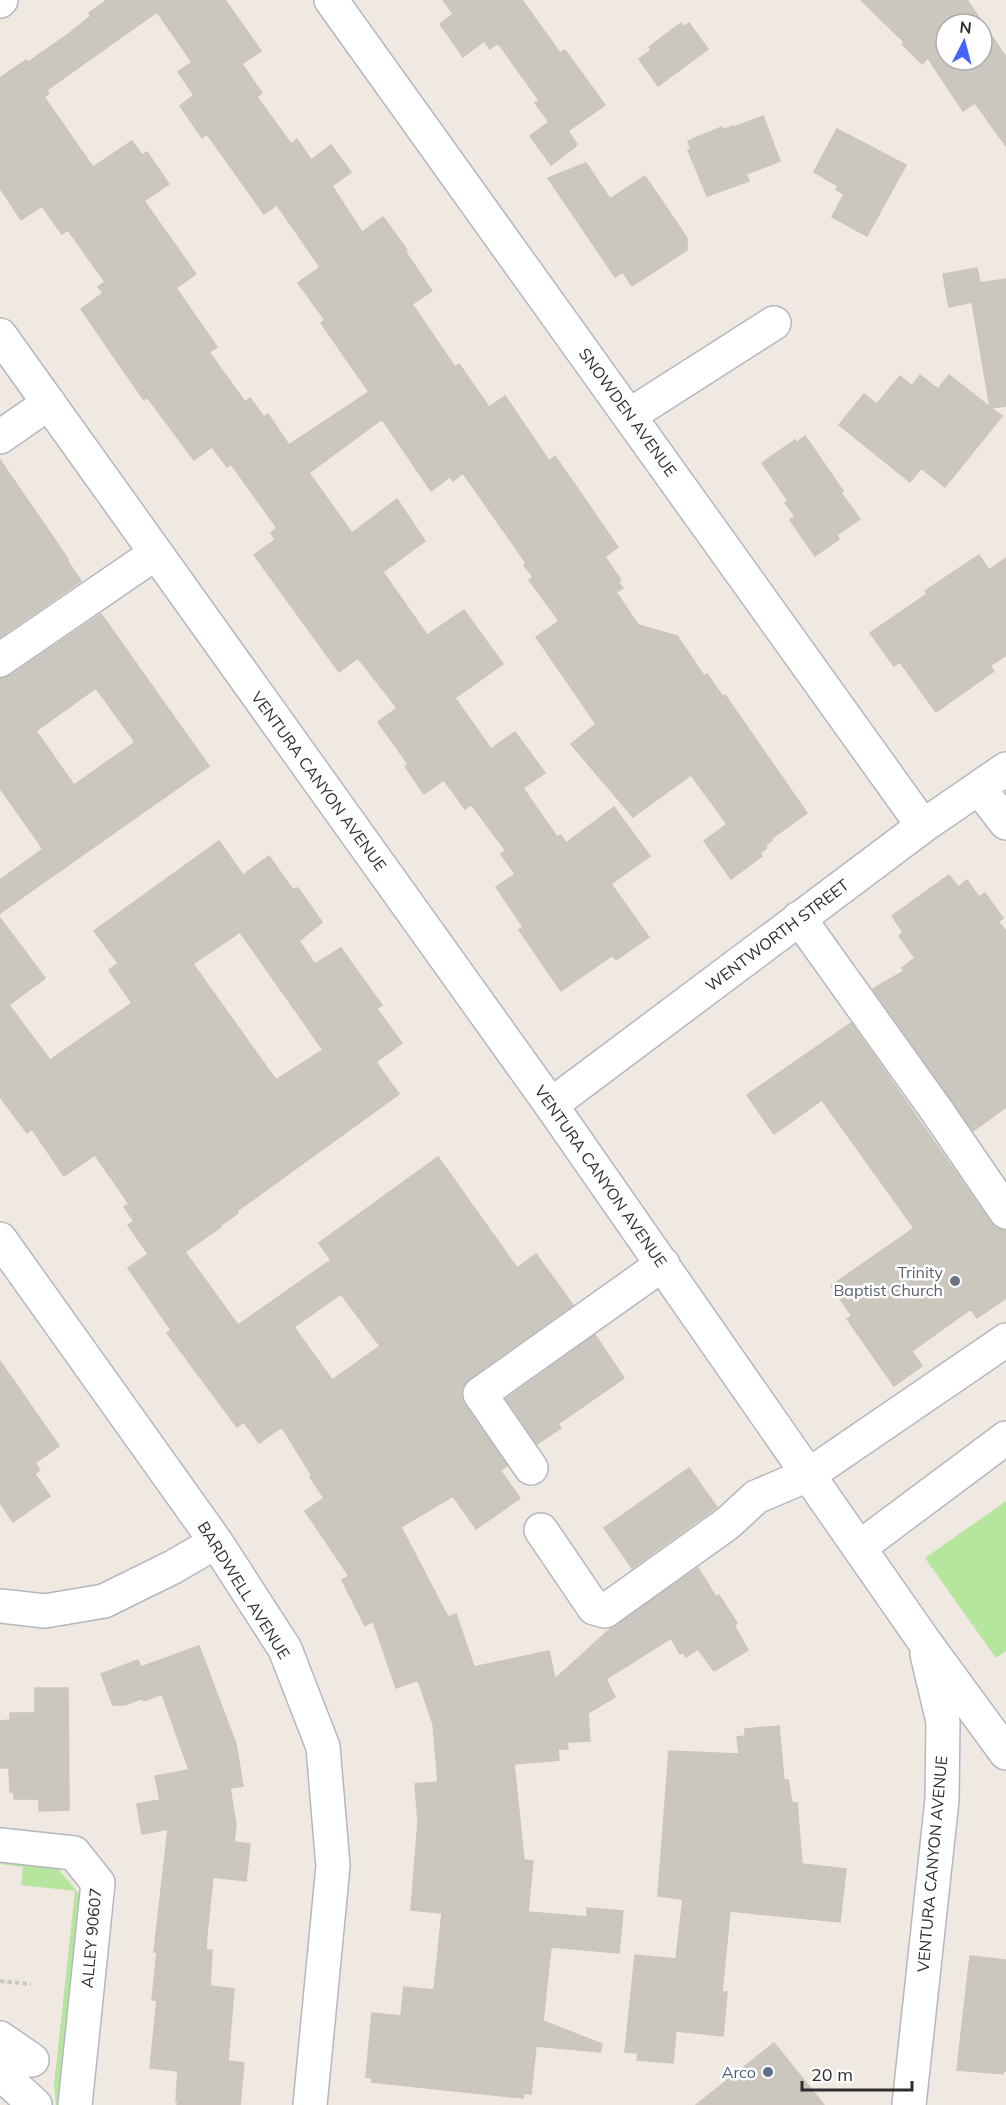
<svg xmlns="http://www.w3.org/2000/svg" width="1006" height="2105" font-family="Mulish,sans-serif">
  <style>
    .green { fill: #b6e59e }
    .building { fill: #cbc7bf; stroke: #cbc5ba; stroke-width: 1.5; fill-rule: evenodd }
    .lines { fill: none; stroke-linecap: round; stroke-linejoin: round }
    .minor-casing { stroke: #b4b7c1; stroke-width: 36 }
    .path { stroke: #c9c9c9; stroke-width: 4; stroke-dasharray: 4.5 3; stroke-linecap: butt }
    .minor { stroke: #fff; stroke-width: 33 }
    .worship-dot { fill: #6b7280; stroke: #fff; stroke-width: 2 }
    .service-dot { fill: #5c6f8a; stroke: #fff; stroke-width: 2 }
    .labels { text-anchor: middle; stroke-width: 5; stroke-linejoin: round; paint-order: stroke }
    .street-label { font-size: 16px; fill: #2e2e2e; stroke: #fff }
    .worship-label { font-size: 16px; fill: #5b616d; stroke: #fff; text-anchor: end }
    .service-label { font-size: 16px; fill: #4e5e75; stroke: #fff; text-anchor: end }
  </style>
  <rect width="100%" height="100%" fill="#efe9e1"/>
  <path class="green" d="M 1006,1501 L 1006,1651 L 996,1658 L 925,1558 Z
    M 0,1859 L 55,1865 L 80,1895 L 58,2105 L 56,2105 L 54,2085 L 75,1891 L 21,1885 L 23,1867 L 0,1864 Z"/>
  <path class="building" d="M 107,0 L 225,0 L 261,51 L 242,64 L 262,93 L 257,97 L 291,144 L 297,139 L 311,160 L 331,145 L 351,172 L 332,186 L 362,232 L 383,217 L 407,250 L 405,251 L 432,291 L 412,304 L 455,367 L 459,364 L 489,407 L 505,396 L 549,461 L 555,456 L 618,547 L 605,557 L 621,580 L 618,582 L 623,588 L 616,592 L 638,625 L 677,636 L 704,676 L 707,674 L 723,697 L 725,695 L 807,813 L 771,839 L 772,840 L 765,846 L 767,848 L 760,853 L 762,856 L 731,879 L 704,841 L 727,824 L 691,775 L 633,817 L 571,744 L 596,724 L 536,637 L 559,621 L 529,580 L 533,577 L 524,565 L 526,563 L 463,473 L 453,481 L 450,477 L 431,491 L 382,419 L 309,473 L 352,533 L 397,499 L 425,541 L 383,572 L 427,635 L 464,610 L 503,664 L 455,698 L 491,749 L 515,732 L 545,773 L 523,788 L 557,837 L 561,835 L 566,843 L 614,807 L 650,856 L 611,884 L 649,937 L 616,960 L 613,955 L 561,991 L 519,930 L 523,927 L 496,887 L 515,874 L 501,854 L 506,851 L 471,804 L 465,809 L 444,780 L 424,794 L 405,766 L 408,764 L 378,722 L 397,708 L 358,658 L 339,672 L 254,555 L 275,540 L 271,533 L 277,528 L 231,464 L 227,467 L 212,447 L 194,460 L 147,397 L 144,400 L 114,357 L 81,309 L 103,293 L 98,287 L 105,282 L 68,230 L 62,234 L 42,206 L 21,220 L 0,188 L 0,78 L 26,60 L 28,62 L 67,35 L 91,16 L 89,13 ZM 157,12 L 192,62 L 178,72 L 194,95 L 180,106 L 202,138 L 207,134 L 264,214 L 277,205 L 320,267 L 298,283 L 325,320 L 321,323 L 369,392 L 289,445 L 268,414 L 264,417 L 250,398 L 245,402 L 209,352 L 217,347 L 176,288 L 196,274 L 144,201 L 169,184 L 147,152 L 142,155 L 132,141 L 93,167 L 44,97 L 49,93 L 47,90 Z
    M 443,0 L 522,0 L 560,53 L 565,50 L 605,105 L 568,131 L 577,144 L 575,147 L 551,165 L 530,136 L 549,122 L 535,103 L 539,100 L 498,43 L 490,49 L 484,41 L 463,57 L 440,24 L 453,14 Z
    M 861,0 L 967,0 L 1006,57 L 1006,146 L 975,103 L 963,111 L 928,58 L 922,64 L 902,44 L 904,42 ZM 946,24 L 982,24 L 982,60 L 946,60 Z
    M 681,23 L 684,27 L 689,23 L 708,49 L 658,86 L 639,59 L 651,50 L 649,47 Z
    M 763,116 L 780,161 L 746,174 L 749,181 L 707,196 L 688,150 L 691,149 L 688,141 L 722,127 L 723,130 L 733,126 L 734,127 Z
    M 837,129 L 906,165 L 867,236 L 832,217 L 844,194 L 836,190 L 838,186 L 814,172 Z
    M 586,163 L 610,199 L 645,176 L 687,238 L 687,250 L 632,286 L 623,272 L 615,277 L 548,178 Z
    M 977,268 L 980,283 L 1006,279 L 1006,406 L 991,408 L 1002,416 L 945,487 L 921,468 L 910,482 L 839,425 L 864,394 L 877,404 L 900,376 L 912,386 L 920,375 L 938,389 L 949,375 L 990,407 L 972,302 L 949,307 L 943,274 Z
    M 805,436 L 843,491 L 841,493 L 860,519 L 837,535 L 839,539 L 815,556 L 790,520 L 795,516 L 785,503 L 788,501 L 762,463 L 795,440 L 796,443 Z
    M 0,460 L 68,559 L 67,560 L 81,581 L 0,637 Z
    M 979,555 L 989,570 L 1006,558 L 1006,655 L 990,666 L 994,671 L 936,712 L 900,662 L 894,666 L 870,633 L 927,594 L 925,591 Z
    M 101,614 L 209,766 L 0,913 L 0,880 L 43,849 L 0,788 L 0,678 L 11,675 ZM 96,688 L 135,742 L 74,785 L 36,731 Z
    M 219,841 L 243,875 L 269,856 L 293,890 L 298,888 L 322,922 L 299,941 L 315,964 L 341,948 L 358,972 L 382,1005 L 377,1009 L 402,1043 L 376,1062 L 399,1094 L 237,1211 L 238,1213 L 220,1226 L 221,1227 L 185,1252 L 238,1325 L 331,1260 L 319,1243 L 438,1157 L 517,1268 L 536,1254 L 573,1305 L 469,1379 L 463,1387 L 461,1395 L 464,1404 L 507,1466 L 500,1470 L 520,1498 L 476,1529 L 453,1496 L 401,1527 L 448,1617 L 456,1614 L 474,1667 L 549,1651 L 555,1679 L 610,1629 L 698,1568 L 716,1597 L 719,1595 L 737,1623 L 734,1625 L 748,1650 L 714,1671 L 698,1649 L 686,1657 L 683,1652 L 680,1654 L 671,1638 L 606,1679 L 615,1697 L 588,1713 L 590,1741 L 567,1742 L 568,1749 L 558,1749 L 559,1760 L 514,1764 L 524,1860 L 533,1861 L 528,1912 L 587,1917 L 587,1908 L 623,1911 L 619,1953 L 551,1947 L 543,2021 L 602,2044 L 600,2052 L 536,2046 L 531,2094 L 524,2093 L 523,2098 L 372,2082 L 372,2078 L 366,2077 L 372,2013 L 401,2016 L 404,1987 L 434,1990 L 442,1913 L 411,1910 L 418,1822 L 415,1784 L 438,1782 L 433,1724 L 418,1680 L 396,1688 L 373,1621 L 365,1626 L 342,1580 L 349,1576 L 305,1511 L 324,1498 L 310,1477 L 312,1476 L 282,1427 L 259,1443 L 244,1422 L 237,1427 L 167,1333 L 171,1330 L 128,1268 L 148,1254 L 128,1225 L 134,1221 L 124,1207 L 129,1204 L 95,1155 L 64,1176 L 32,1129 L 27,1133 L 0,1097 L 0,918 L 45,978 L 9,1005 L 50,1060 L 132,1003 L 109,970 L 118,963 L 94,931 ZM 240,932 L 323,1050 L 276,1080 L 193,964 ZM 341,1294 L 380,1346 L 332,1380 L 294,1327 Z
    M 949,875 L 958,887 L 967,880 L 979,897 L 985,893 L 1003,918 L 998,922 L 1006,931 L 1006,1107 L 973,1131 L 873,989 L 904,971 L 902,968 L 915,958 L 899,936 L 903,932 L 892,916 Z
    M 851,1023 L 991,1223 L 997,1229 L 1006,1231 L 1006,1298 L 977,1318 L 971,1309 L 912,1351 L 922,1366 L 894,1386 L 847,1319 L 852,1316 L 831,1286 L 914,1228 L 822,1100 L 774,1134 L 747,1095 Z
    M 595,1335 L 624,1378 L 558,1424 L 561,1428 L 537,1444 L 506,1399 Z
    M 0,1361 L 59,1446 L 35,1463 L 40,1470 L 35,1474 L 50,1496 L 13,1522 L 0,1503 Z
    M 689,1468 L 717,1507 L 632,1568 L 604,1528 Z
    M 199,1646 L 236,1744 L 243,1786 L 230,1788 L 236,1825 L 234,1842 L 250,1844 L 246,1881 L 213,1877 L 207,1933 L 206,1950 L 212,1950 L 210,1986 L 234,1989 L 228,2061 L 244,2063 L 240,2105 L 177,2105 L 178,2101 L 176,2101 L 178,2071 L 150,2068 L 157,2000 L 152,2000 L 157,1952 L 154,1952 L 168,1829 L 142,1834 L 137,1804 L 160,1800 L 155,1776 L 189,1770 L 162,1694 L 144,1701 L 143,1698 L 125,1705 L 113,1705 L 101,1674 L 138,1660 L 141,1667 Z
    M 35,1688 L 68,1688 L 69,1810 L 39,1811 L 39,1799 L 14,1799 L 14,1792 L 10,1792 L 9,1768 L 0,1768 L 0,1721 L 10,1720 L 10,1713 L 35,1713 Z
    M 779,1726 L 784,1780 L 788,1780 L 792,1803 L 797,1803 L 802,1864 L 846,1869 L 840,1922 L 730,1911 L 722,1992 L 727,1992 L 723,2036 L 676,2031 L 673,2063 L 637,2060 L 638,2053 L 625,2052 L 635,1955 L 676,1959 L 683,1899 L 658,1896 L 669,1751 L 739,1754 L 737,1737 L 745,1736 L 745,1729 Z
    M 970,1956 L 1006,1960 L 1006,2071 L 1003,2071 L 1003,2074 L 957,2070 Z
    M 774,2043 L 824,2105 L 696,2105 Z"/>
  <g class="lines">
    <g class="minor-casing">
      <path id="minor" d="M 331,0 L 923,826
        M 0,1 L 1,0
        M 0,335 L 551,1105 L 924,1641 L 1006,1753
        M 630,415 L 774,323
        M 0,437 L 49,403
        M 0,660 L 156,553
        M 979,788 L 1006,823
        M 799,918 L 937,1111 L 1006,1212
        M 551,1105 L 923,826 L 1006,769
        M 0,1239 L 216,1542 L 285,1649 L 323,1747 L 333,1866 L 310,2105
        M 531,1468 L 480,1394 L 663,1264
        M 541,1530 L 594,1608 L 605,1611 L 728,1523 L 756,1497 L 810,1474 L 1006,1340
        M 860,1547 L 1006,1438
        M 0,1606 L 45,1611 L 104,1601 L 173,1567 L 216,1542
        M 0,1845 L 74,1853 L 98,1883 L 75,2105
        M 0,2038 L 32,2060
        M 0,2073 L 35,2105
        M 909,2105 L 942,1800 L 943,1722 L 927,1654"/>
    </g>
    <path class="path" d="M 0,1981 L 31,1984"/>
    <use href="#minor" class="minor"/>
  </g>
  <circle class="worship-dot" cx="955" cy="1281" r="6"/>
  <circle class="service-dot" cx="768" cy="2072" r="6"/>
  <g class="labels">
    <g class="street-label">
      <text transform="translate(628 412) rotate(54)" y="6">SNOWDEN AVENUE</text>
      <text transform="translate(319 781) rotate(54)" y="6">VENTURA CANYON AVENUE</text>
      <text transform="translate(777 935) rotate(-37)" y="6">WENTWORTH STREET</text>
      <text transform="translate(601 1176) rotate(55)" y="6">VENTURA CANYON AVENUE</text>
      <text transform="translate(244 1590) rotate(58)" y="6">BARDWELL AVENUE</text>
      <text transform="translate(932 1864) rotate(-85)" y="6">VENTURA CANYON AVENUE</text>
      <text transform="translate(91 1938) rotate(-85)" y="6">ALLEY 90607</text>
    </g>
    <g class="worship-label">
      <text x="943" y="1278">Trinity<tspan x="943" dy="18">Baptist Church</tspan></text>
    </g>
    <g class="service-label">
      <text x="756" y="2078">Arco</text>
    </g>
  </g>
  <g transform="translate(964 42) rotate(6)"><circle r="28" fill="#ffffff" stroke="#ababab" stroke-width="1.5"/>
  <path d="M0-4.5L10 22L0 15L-10 22Z" fill="#4264fb"/>
  <text y="-9" font-size="16" font-weight="bold" text-anchor="middle" fill="#2e2e2e">N</text>
  </g>
  <path d="M802 2081v9h110v-9" fill="none" stroke="#2e2e2e" stroke-width="3"/>
  <text x="811" y="2081" font-size="18" fill="#2e2e2e" stroke="#ffffff" stroke-width="4.5" paint-order="stroke">20 m</text>
</svg>
